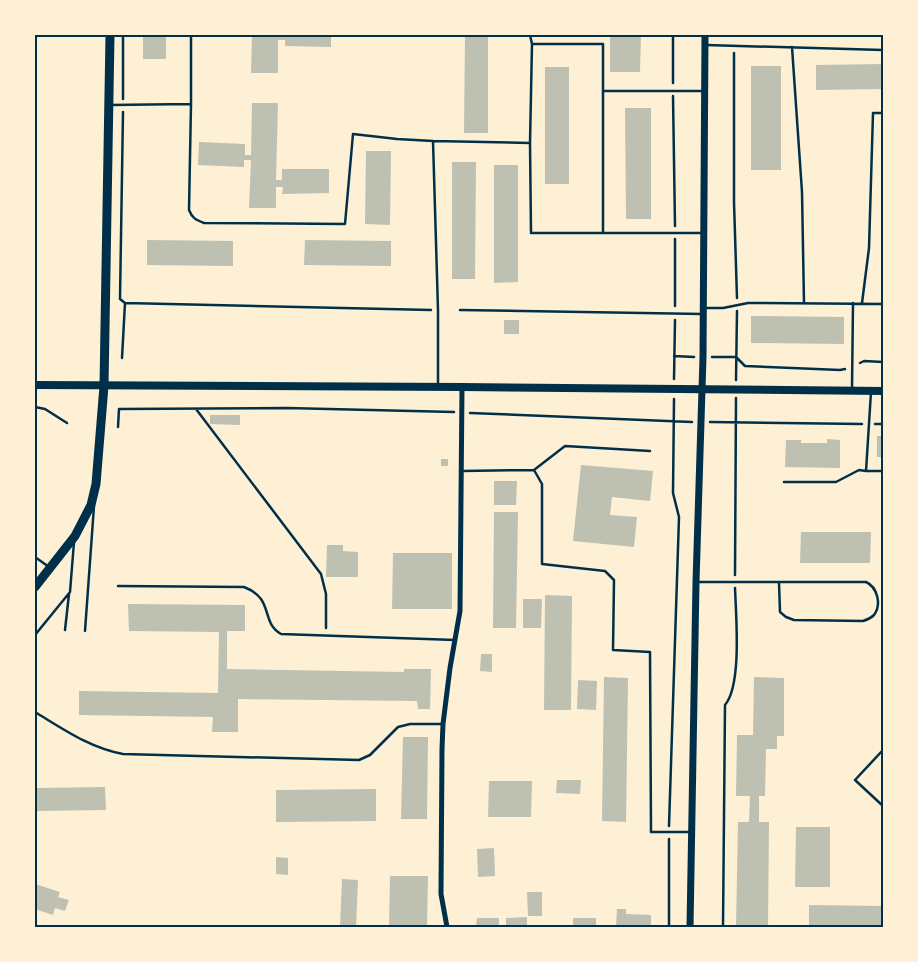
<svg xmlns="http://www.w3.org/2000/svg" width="918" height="962" font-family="'Open Sans',sans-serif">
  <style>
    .building { fill: #bec0b2 }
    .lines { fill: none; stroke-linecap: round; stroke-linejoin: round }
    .path { stroke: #003049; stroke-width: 2.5 }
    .service { stroke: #003049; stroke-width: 2.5 }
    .minor { stroke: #003049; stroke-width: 5 }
    .tertiary { stroke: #003049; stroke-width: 7 }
    .secondary { stroke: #003049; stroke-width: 8 }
    .primary { stroke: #003049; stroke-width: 9 }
    .neatline { fill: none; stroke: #003049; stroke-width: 2 }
  </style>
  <rect width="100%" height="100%" fill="#fdf0d5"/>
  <path class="building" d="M 143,35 L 166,35 L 166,59 L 143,59 Z
    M 252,35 L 331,35 L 331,47 L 285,46 L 285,40 L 278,40 L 278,73 L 251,73 Z
    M 465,35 L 488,35 L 488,133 L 464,133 Z
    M 610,35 L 641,35 L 640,72 L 610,72 Z
    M 883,64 L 883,89 L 816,90 L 816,65 Z
    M 751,66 L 781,66 L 781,170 L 751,170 Z
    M 545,67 L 569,67 L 569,184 L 545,184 Z
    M 252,103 L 278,103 L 276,180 L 282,180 L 282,169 L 329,169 L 329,193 L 282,194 L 283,187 L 276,187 L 276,208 L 249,208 L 251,160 L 244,160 L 244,167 L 198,165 L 199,142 L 245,144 L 245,155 L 251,155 Z
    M 625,108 L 651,108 L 651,219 L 626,219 Z
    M 366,151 L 391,151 L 390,225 L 365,224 Z
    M 452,162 L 476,162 L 475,279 L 452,279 Z
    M 494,165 L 518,165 L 518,282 L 494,283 Z
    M 147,240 L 233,241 L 233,266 L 147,265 Z
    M 305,240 L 391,241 L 391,266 L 304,265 Z
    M 751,316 L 844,317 L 844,344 L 751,343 Z
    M 504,320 L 519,320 L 519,334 L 504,334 Z
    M 210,415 L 240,415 L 240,425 L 210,424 Z
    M 877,436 L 883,436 L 883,457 L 877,457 Z
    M 827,439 L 840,440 L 840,468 L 785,467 L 786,440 L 801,440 L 801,443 L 827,443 Z
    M 441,459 L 448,459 L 448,466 L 441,466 Z
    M 581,465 L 653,471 L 650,501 L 612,497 L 610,515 L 637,517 L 634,547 L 573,541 Z
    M 494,481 L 517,481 L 516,505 L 494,505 Z
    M 494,512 L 518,512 L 516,628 L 493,628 Z
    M 801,532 L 871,532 L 870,563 L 800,563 Z
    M 327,545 L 343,545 L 343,551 L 358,552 L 358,577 L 326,577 Z
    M 393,553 L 452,553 L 452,609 L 392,609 Z
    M 545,595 L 572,596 L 571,710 L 544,710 Z
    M 523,599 L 542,599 L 541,628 L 523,628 Z
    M 128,604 L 245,605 L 245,631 L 227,631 L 227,669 L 404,672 L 404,669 L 431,669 L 430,709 L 418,709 L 417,701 L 238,699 L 238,732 L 212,732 L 213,717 L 79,715 L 79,691 L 218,693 L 219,632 L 129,631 Z
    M 481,654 L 492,654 L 492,672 L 480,671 Z
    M 604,677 L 628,678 L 626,822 L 602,821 Z
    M 754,677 L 784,678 L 784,736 L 777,736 L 777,749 L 766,749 L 765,796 L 759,796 L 759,822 L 769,822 L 768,927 L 736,927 L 738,822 L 749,822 L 750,796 L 736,796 L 737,735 L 753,735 Z
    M 578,680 L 597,681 L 596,710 L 577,709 Z
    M 403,737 L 428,737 L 427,819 L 401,819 Z
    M 557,780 L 581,780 L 580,794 L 556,793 Z
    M 489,781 L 532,781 L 531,817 L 488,817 Z
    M 105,787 L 106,810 L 35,811 L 35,788 Z
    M 376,789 L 376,821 L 276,822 L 276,790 Z
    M 796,827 L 830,827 L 830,887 L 795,887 Z
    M 494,848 L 495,876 L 478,877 L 477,849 Z
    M 276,857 L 288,858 L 288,875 L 276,874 Z
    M 390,876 L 428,876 L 427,925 L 389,925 Z
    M 342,879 L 358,880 L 356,927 L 340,927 Z
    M 35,884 L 60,892 L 58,897 L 69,900 L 65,911 L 55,908 L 53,915 L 35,909 Z
    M 527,892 L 542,892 L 542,916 L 528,916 Z
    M 809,905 L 883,906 L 883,927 L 809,927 Z
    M 617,909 L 626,909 L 626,914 L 651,915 L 651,927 L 616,927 Z
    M 527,917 L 527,927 L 506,927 L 506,918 Z
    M 477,918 L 499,918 L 499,927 L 476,927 Z
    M 573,918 L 596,918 L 596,927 L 573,927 Z"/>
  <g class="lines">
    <path class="path" d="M 673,35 L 673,83
      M 734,53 L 734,202 L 737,298
      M 673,96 L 675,226
      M 123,99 L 123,35
      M 123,112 L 120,299 L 125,303 L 431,310
      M 675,306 L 675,239
      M 674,356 L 694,357
      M 712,357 L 736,357 L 745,366 L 840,370 L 845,369
      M 122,358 L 125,303
      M 860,363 L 864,361 L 883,362
      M 674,379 L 675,320
      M 736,380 L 737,311
      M 35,407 L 45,409 L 67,423
      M 196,409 L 321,574 L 326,594 L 326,628
      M 470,413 L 692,422
      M 710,422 L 862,424
      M 875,424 L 883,424
      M 118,427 L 119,409 L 287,408 L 454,412
      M 735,575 L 736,398
      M 669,826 L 679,517 L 673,493 L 674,399
      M 669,927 L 669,839
      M 723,927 L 725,705 C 742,685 736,616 735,588"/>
    <path class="service" d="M 530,35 L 532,44 L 603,44 L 603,91 L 703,91
      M 532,44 L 530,143 L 531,233 L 702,233
      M 706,45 L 883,50
      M 792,47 L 802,192 L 804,303
      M 191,104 L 191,35
      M 110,105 L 191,104 L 189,210 C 192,218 196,220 204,223 L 345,224 L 353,134 L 397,139 L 433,141
      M 603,233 L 603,91
      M 862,303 L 869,248 L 873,113 L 883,113
      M 705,308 L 723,308 L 748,303 L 883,304
      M 460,310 L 702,314
      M 438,385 L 438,310 L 433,141 L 530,143
      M 852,389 L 853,303
      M 534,470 L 565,446 L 650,451
      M 462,471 L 534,470 L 542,484 L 542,564 L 605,571 L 614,580 L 613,650 L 650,652 L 651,832 L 690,832
      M 866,471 L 883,471
      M 784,482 L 836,482 L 859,470 L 866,471 L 871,392
      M 35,557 L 49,567
      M 698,582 L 866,582 C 877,587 882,604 874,615 C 871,618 867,620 863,621 L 794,620 L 786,617 L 780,612 L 779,583
      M 118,586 L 244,587 C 275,599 260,622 281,634 L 455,640
      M 65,630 L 69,594
      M 85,631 L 94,506
      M 35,635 L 70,592 L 74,542
      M 35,712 C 63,729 90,748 123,754 L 359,760 L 370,755 L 398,727 L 410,724 L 443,724
      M 883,750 L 855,780 L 883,806"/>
    <path class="minor" d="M 447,927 L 441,894 L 442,749 L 443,724 L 450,668 L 460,611 L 462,387"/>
    <path class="tertiary" d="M 690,927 L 696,582 L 703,357 L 705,35"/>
    <path class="secondary" d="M 35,385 L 462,387 L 883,391"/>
    <path class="primary" d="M 35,587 L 75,536 L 91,505 L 96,484 L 104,386 L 110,35"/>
  </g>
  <rect width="918" height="962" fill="none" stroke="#fdf0d5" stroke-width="72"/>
  <rect x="36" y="36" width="846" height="890" class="neatline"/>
</svg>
